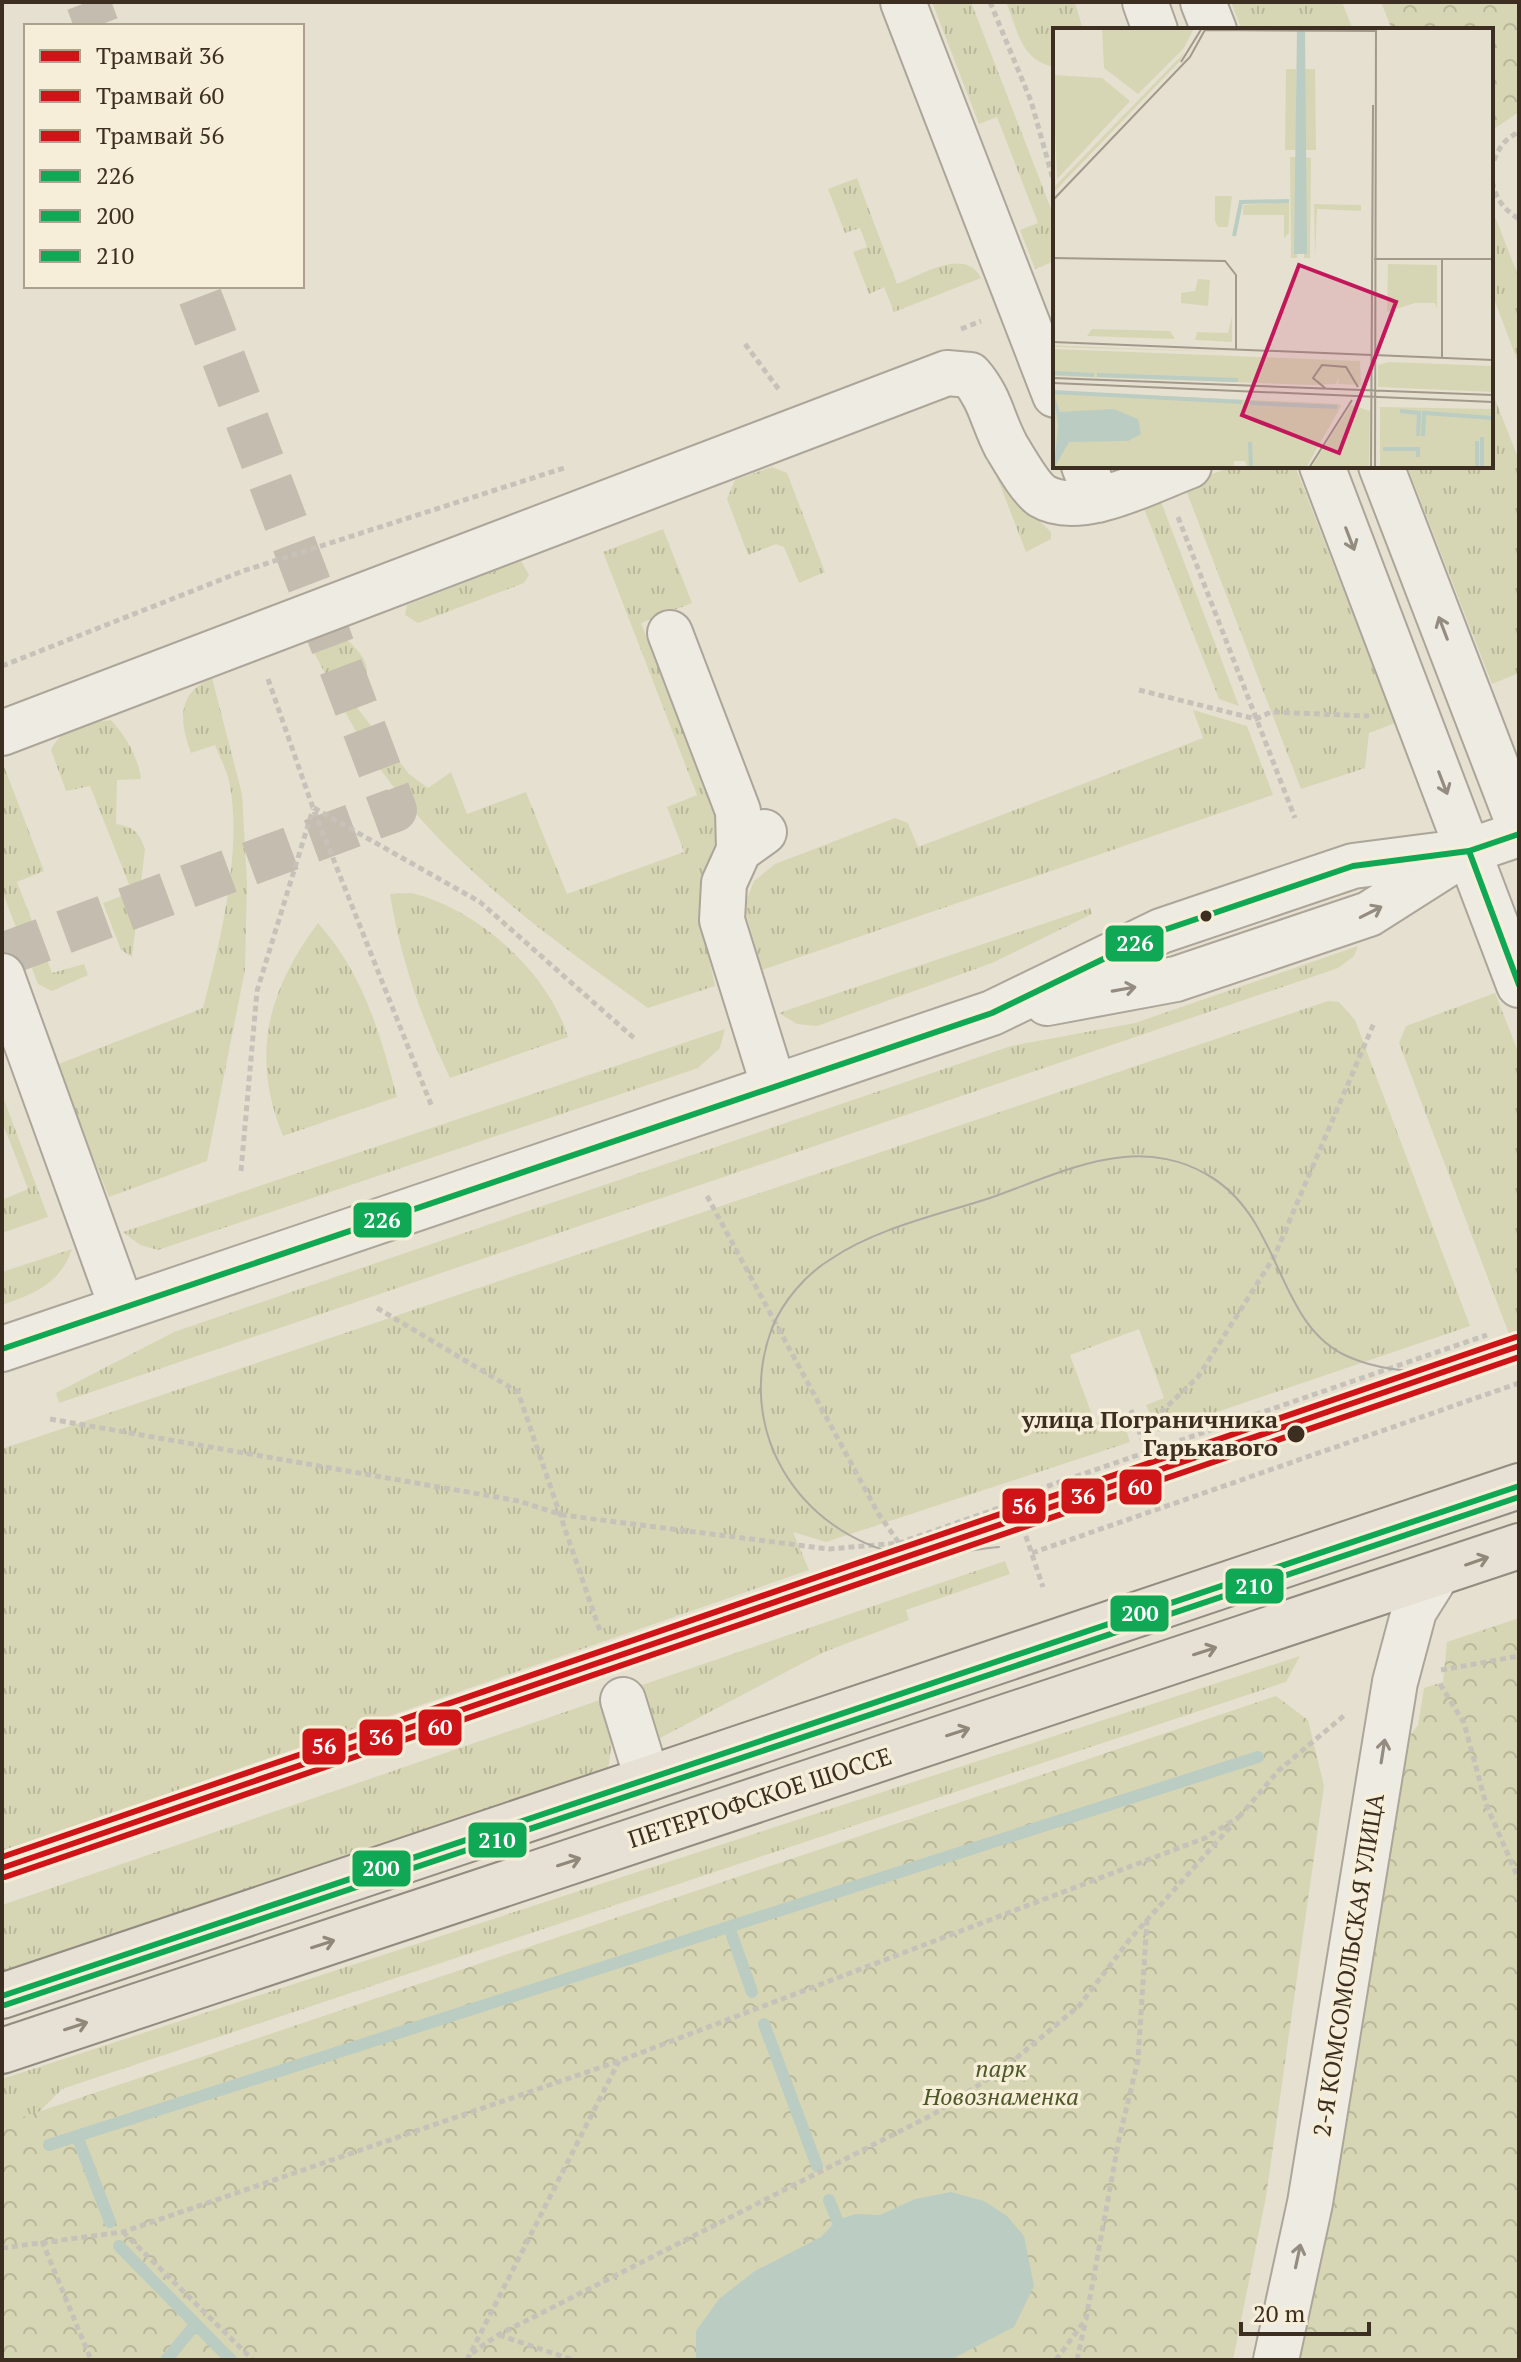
<svg xmlns="http://www.w3.org/2000/svg" width="1521" height="2362" font-family="'PT Serif',serif">
  <style>
    .grass { fill: url(#grass-tufts) }
    .park { fill: url(#park-crowns) }
    .water { fill: #bbccc2 }
    .lines { fill: none; stroke-linecap: round; stroke-linejoin: round }
    .stream { stroke: #bbccc2; stroke-width: 12 }
    .minor-tunnel { stroke: #c4bcae; stroke-width: 44; stroke-dasharray: 44 22; stroke-linecap: butt }
    .minor-casing { stroke: #aca599; stroke-width: 48 }
    .major-casing { stroke: #928b80; stroke-width: 48 }
    .path { stroke: #c7c2b9; stroke-width: 5; stroke-dasharray: 6 4; stroke-linecap: butt }
    .minor { stroke: #eeebe2; stroke-width: 44 }
    .major { stroke: #e6e1d4; stroke-width: 44 }
    .tram { stroke: #aeaaa2; stroke-width: 2 }
    .bus-1-casing { stroke: #f6eed8; stroke-width: 12 }
    .bus-2-casing { stroke: #f6eed8; stroke-width: 12 }
    .bus-3-casing { stroke: #f6eed8; stroke-width: 12 }
    .bus-1 { stroke: #10a855; stroke-width: 6 }
    .bus-2 { stroke: #10a855; stroke-width: 6 }
    .bus-3 { stroke: #10a855; stroke-width: 6 }
    .tram-1-casing { stroke: #f6eed8; stroke-width: 12 }
    .tram-2-casing { stroke: #f6eed8; stroke-width: 12 }
    .tram-3-casing { stroke: #f6eed8; stroke-width: 12 }
    .tram-1 { stroke: #ce1417; stroke-width: 6 }
    .tram-2 { stroke: #ce1417; stroke-width: 6 }
    .tram-3 { stroke: #ce1417; stroke-width: 6 }
    .oneway { stroke: #958c81 }
    .oneway2 { stroke: #91887a }
    .bus-dot { fill: #3c2e20; stroke: #f6eed8; stroke-width: 3 }
    .labels { text-anchor: middle; stroke-width: 7; stroke-linejoin: round; paint-order: stroke }
    .stop-label { font-size: 24px; font-weight: bold; fill: #3c2e20; stroke: #f6eed8; text-anchor: end }
    .street-label { font-size: 24px; fill: #3c2e20; stroke: #f6eed8 }
    .park-label { font-size: 24px; font-style: italic; fill: #4c5827; stroke: #f6eed8 }
    .inset-river { fill: none; stroke: #bbccc2; stroke-width: 4 }
    .inset-road { fill: none; stroke: #a2998a; stroke-width: 2 }
    .view { fill: #c2185b; fill-opacity: 0.15; stroke: #c2185b; stroke-width: 4 }
    .inset-edge { fill: none; stroke: #3c2e20; stroke-width: 4 }
    .line-badge { stroke: #f6eed8; stroke-width: 3 }
    .badge-label { font-size: 22px; text-anchor: middle; font-weight: bold; fill: #fff }
  </style>
  <defs>
    <pattern id="grass-tufts" width="24" height="20" patternUnits="userSpaceOnUse" patternTransform="scale(2)"><rect width="24" height="20" fill="#d6d6b4"/><path d="M3 7l-1-3M5 7V3M7 7l1-3M15 17l-1-3M17 17v-4M19 17l1-3" fill="none" stroke="#b9b89a"/></pattern>
    <pattern id="park-crowns" width="20" height="18" patternUnits="userSpaceOnUse" patternTransform="scale(2)"><rect width="20" height="18" fill="#d6d6b4"/><path d="M2 6a3 3 0 1 1 6 0M12 15a3 3 0 1 1 6 0" fill="none" stroke="#b9b89a"/></pattern>
  </defs>
  <rect width="100%" height="100%" fill="#e6e0d1"/>
  <path class="grass" d="M 932,2 L 971,2 L 1055,219 L 1055,261 L 1035,269 L 1020,230 L 1038,223 L 997,117 L 979,124 Z
    M 1006,2 L 1075,2 L 1083,30 L 1055,30 L 1055,67 C 1021,61 1018,31 1006,2 Z
    M 1231,2 L 1342,2 L 1353,30 L 1242,30 Z
    M 857,178 L 897,284 C 920,276 965,246 981,278 L 894,312 L 884,287 L 869,294 L 853,252 L 867,247 L 860,228 L 845,233 L 828,189 Z
    M 1491,217 L 1496,219 L 1519,278 L 1519,365 L 1491,291 Z
    M 1491,389 L 1519,460 L 1519,673 L 1492,684 L 1407,466 L 1491,466 Z
    M 988,454 L 1011,494 L 1051,532 L 1051,539 L 1026,552 Z
    M 1233,466 L 1295,466 L 1395,723 L 1369,733 L 1365,768 L 1301,789 L 1184,485 Z
    M 772,467 L 787,473 L 825,572 L 799,583 L 784,547 L 776,544 L 748,555 L 727,499 L 735,480 Z
    M 1158,494 L 1239,706 L 1219,699 L 1141,501 Z
    M 663,529 L 692,603 L 641,623 L 722,830 L 700,914 L 715,986 L 648,1008 C 554,942 452,867 383,773 C 353,733 332,684 307,640 L 341,634 C 367,658 379,671 351,700 L 409,774 L 428,788 L 451,772 L 467,814 L 526,792 L 567,894 L 684,852 L 667,807 L 697,795 L 603,552 Z
    M 521,561 L 529,575 L 524,583 L 418,623 L 405,615 L 407,605 Z
    M 212,678 L 242,794 L 247,883 L 245,970 L 207,1161 L 109,1197 L 56,1065 L 203,1008 C 220,944 242,852 230,786 C 228,772 220,758 215,745 L 191,753 C 179,721 177,693 212,678 Z
    M 1193,710 L 1247,726 L 1273,795 L 762,970 L 744,906 L 754,881 L 775,864 L 895,818 L 908,823 L 918,847 L 1203,738 Z
    M 111,720 C 126,737 138,756 141,779 L 117,780 L 116,824 C 134,827 139,832 145,849 L 132,957 L 121,950 L 103,903 L 132,892 L 90,786 L 66,791 L 51,750 C 63,725 86,723 111,720 Z
    M 2,761 L 44,871 L 17,882 L 52,973 L 84,964 L 88,975 L 52,991 L 38,984 L 2,891 Z
    M 411,893 C 477,908 549,973 568,1037 L 450,1078 C 422,1020 400,958 390,894 Z
    M 1090,908 L 1092,914 L 992,963 L 817,1026 L 797,1024 L 779,1013 Z
    M 318,923 C 363,973 380,1033 397,1097 L 283,1136 C 250,1055 268,990 318,923 Z
    M 1358,946 L 1354,956 L 1338,968 L 59,1403 L 56,1393 L 174,1332 L 1011,1046 L 1135,1023 Z
    M 1495,993 L 1519,1054 L 1519,1331 L 1509,1334 L 1399,1043 L 1406,1026 Z
    M 1328,1001 L 1339,1002 L 1355,1020 L 1470,1326 L 1158,1432 L 1146,1405 L 1164,1398 L 1139,1329 L 1070,1355 L 1095,1423 L 1121,1414 L 1130,1442 L 826,1542 L 793,1532 L 809,1570 L 2,1851 L 2,1449 Z
    M 725,1029 L 720,1048 L 698,1068 L 158,1250 L 140,1245 L 123,1232 Z
    M 2,1094 L 48,1217 L 2,1233 L 2,1200 L 28,1189 L 2,1121 Z
    M 72,1249 C 61,1283 34,1294 2,1305 L 2,1272 Z
    M 1005,1561 L 1010,1574 L 906,1610 L 909,1620 L 824,1652 L 660,1738 L 642,1685 Z
    M 1300,1656 L 1286,1682 L 62,2089 L 39,2112 L 2,2233 L 2,2079 Z
    M 600,1700 L 612,1741 L 608,1770 L 2,1972 L 2,1905 Z"/>
  <path class="park" d="M 1381,2 L 1519,2 L 1519,112 L 1491,131 L 1491,30 L 1392,30 Z
    M 1519,1618 L 1519,2360 L 1297,2360 L 1403,1745 L 1418,1725 L 1424,1688 L 1443,1682 L 1447,1642 Z
    M 1276,1696 L 1308,1720 L 1324,1786 L 1266,2197 L 1233,2360 L 2,2360 L 2,2124 Z"/>
  <path class="water" d="M 951,2192 L 984,2201 L 1007,2216 L 1024,2236 L 1034,2286 L 1014,2327 L 950,2360 L 696,2360 L 696,2331 L 719,2299 L 755,2271 L 821,2237 L 837,2220 L 856,2214 L 880,2215 L 915,2199 Z"/>
  <g class="lines">
    <path class="stream" d="M 729,1927 L 752,1992
      M 764,2024 L 817,2166
      M 77,2136 L 110,2222
      M 49,2145 L 1258,1757
      M 829,2200 L 837,2220
      M 119,2246 L 231,2360
      M 166,2360 L 195,2325"/>
    <path class="minor-tunnel" d="M 88,2 L 97,26
      M 2,955 L 395,810 L 196,286"/>
    <g class="minor-casing">
      <path id="minor" d="M 903,2 L 1055,395
        M 1145,2 L 1155,30
        M 1203,2 L 1214,30
        M 1084,466 L 1098,500
        M 1322,466 L 1519,985
        M 1381,466 L 1519,825
        M 670,633 L 738,811 L 739,850
        M 2,733 L 947,373 L 970,375 C 991,399 992,420 1006,446 C 1014,459 1030,488 1042,496 C 1080,519 1151,480 1189,466
        M 764,832 L 739,850 L 724,883 L 722,920 L 774,1087
        M 2,976 L 122,1308
        M 1047,1003 L 1176,979 L 1369,914 L 1457,858
        M 2,1349 L 992,1013 L 1161,931 L 1353,866 L 1469,851 L 1519,834
        M 623,1700 L 647,1778
        M 1276,2360 L 1310,2203 L 1395,1682 L 1414,1611 L 1436,1576"/>
    </g>
    <g class="major-casing">
      <path id="major" d="M 2,1996 L 1519,1486
        M 2,2051 L 1519,1546"/>
    </g>
    <path class="path" d="M 990,2 L 1031,101 L 1055,186
      M 1491,170 C 1496,152 1502,140 1519,132
      M 1491,172 C 1493,194 1500,207 1519,219
      M 961,329 L 981,321
      M 745,344 L 780,391
      M 1178,517 L 1295,818
      M 2,666 L 243,571 L 567,467
      M 268,679 L 313,808 L 432,1107
      M 1139,690 L 1256,719 L 1271,712 L 1369,716
      M 314,808 L 480,902 L 635,1039
      M 241,1171 L 257,991 L 313,809
      M 707,1196 L 878,1513 L 899,1543
      M 377,1308 L 518,1392 L 600,1631
      M 1131,1410 L 1147,1452
      M 50,1419 L 519,1501 L 562,1515 L 829,1549 L 899,1543 L 999,1508 L 1013,1498 L 1487,1335
      M 1139,1433 L 1198,1377 L 1274,1257 L 1374,1023
      M 1013,1498 L 1043,1587
      M 1032,1553 L 1519,1383
      M 1441,1670 L 1519,1656
      M 1440,1684 L 1464,1723 L 1486,1804 L 1519,1880
      M 1239,1817 L 1279,1770 L 1346,1714
      M 123,2232 L 253,2360
      M 42,2241 L 91,2360
      M 2,2248 L 123,2232 L 619,2061 L 1205,1838 L 1239,1817
      M 499,2335 L 573,2360
      M 472,2353 L 498,2335 L 932,2115 L 1002,2070 L 1079,2006 L 1130,1939 L 1232,1825
      M 467,2360 L 619,2061
      M 1056,2360 L 1086,2319 L 1119,2139 L 1138,2060 L 1147,1920
      M 1077,2360 L 1085,2324"/>
    <use href="#minor" class="minor"/>
    <use href="#major" class="major"/>
    <path class="tram" d="M 999,1547 C 972,1549 926,1560 902,1555 C 797,1532 734,1429 772,1328 C 783,1301 806,1274 831,1259 C 877,1228 938,1215 990,1198 C 1033,1183 1079,1161 1124,1157 C 1152,1154 1182,1160 1206,1174 C 1284,1217 1274,1325 1349,1357 C 1379,1370 1408,1371 1439,1373"/>
    <g class="bus-1-casing">
      <path id="bus-1" d="M 1469,851 L 1519,985
        M 2,1349 L 992,1013 L 1161,931 L 1353,866 L 1469,851 L 1519,834"/>
    </g>
    <g class="bus-2-casing">
      <path id="bus-2" d="M 2,1996 L 1519,1486"/>
    </g>
    <g class="bus-3-casing">
      <path id="bus-3" d="M 5,2005 L 1519,1497"/>
    </g>
    <use href="#bus-1" class="bus-1"/>
    <use href="#bus-2" class="bus-2"/>
    <use href="#bus-3" class="bus-3"/>
    <g class="tram-1-casing">
      <path id="tram-1" d="M 2,1868 L 1519,1346"/>
    </g>
    <g class="tram-2-casing">
      <path id="tram-2" d="M 5,1877 L 1519,1357"/>
    </g>
    <g class="tram-3-casing">
      <path id="tram-3" d="M 2,1857 L 1516,1337"/>
    </g>
    <use href="#tram-1" class="tram-1"/>
    <use href="#tram-2" class="tram-2"/>
    <use href="#tram-3" class="tram-3"/>
  </g>
  <defs><path id="oneway-shaft" d="M-6 0H5M1.5-3L5.5 0L1.5 3" fill="none" stroke-width="1.6" stroke-linecap="round" stroke-linejoin="round" transform="scale(2)"/></defs>
  <g class="oneway">
    <use href="#oneway-shaft" transform="translate(1350 539) rotate(69)"/>
    <use href="#oneway-shaft" transform="translate(1443 628) rotate(-111)"/>
    <use href="#oneway-shaft" transform="translate(1443 783) rotate(69)"/>
    <use href="#oneway-shaft" transform="translate(1371 912) rotate(-27)"/>
    <use href="#oneway-shaft" transform="translate(1124 989) rotate(-10)"/>
    <use href="#oneway-shaft" transform="translate(1383 1751) rotate(-81)"/>
    <use href="#oneway-shaft" transform="translate(1298 2256) rotate(-78)"/>
  </g>
  <g class="oneway2">
    <use href="#oneway-shaft" transform="translate(1477 1561) rotate(-19)"/>
    <use href="#oneway-shaft" transform="translate(1205 1651) rotate(-18)"/>
    <use href="#oneway-shaft" transform="translate(958 1732) rotate(-18)"/>
    <use href="#oneway-shaft" transform="translate(569 1862) rotate(-18)"/>
    <use href="#oneway-shaft" transform="translate(323 1944) rotate(-18)"/>
    <use href="#oneway-shaft" transform="translate(76 2026) rotate(-18)"/>
  </g>
  <g class="bus-dot">
    <circle cx="1206" cy="916" r="7"/>
    <circle cx="1296" cy="1434" r="10"/>
  </g>
  <g class="labels">
    <g class="stop-label">
      <text x="1278" y="1428">улица Пограничника<tspan x="1278" dy="28">Гарькавого</tspan></text>
    </g>
    <g class="street-label">
      <text transform="translate(760 1798) rotate(-18)" y="8">ПЕТЕРГОФСКОЕ ШОССЕ</text>
      <text transform="translate(1349 1965) rotate(-81)" y="8">2-Я КОМСОМОЛЬСКАЯ УЛИЦА</text>
    </g>
    <g class="park-label">
      <text x="1001" y="2077">парк<tspan x="1001" dy="28">Новознаменка</tspan></text>
    </g>
  </g>
  <g transform="translate(1053 28)">
    <rect width="440" height="440" fill="#e6e0d1"/>
    <path d="M 131,25 L 127,33 L 0,165 L 0,160 ZM 233,41 L 243,41 L 243,122 L 232,122 ZM 252,41 L 262,41 L 263,122 L 252,122 ZM 237,129 L 243,129 L 244,230 L 238,230 ZM 252,129 L 258,130 L 257,230 L 251,230 ZM 236,174 L 236,205 L 231,210 L 231,187 L 190,187 L 190,177 ZM 261,176 L 308,177 L 308,183 L 264,181 L 262,230 ZM 179,288 L 179,314 L 142,312 L 144,304 L 175,305 ZM 39,301 L 117,303 L 122,311 L 34,308 ZM 0,317 L 16,318 L 174,324 L 0,319 ZM 0,321 L 307,333 L 308,357 L 285,356 L 286,349 L 283,356 L 260,357 L 0,348 ZM 336,334 L 440,338 L 440,364 L 325,359 L 325,337 Z" fill="#d6d6b4"/>
    <path d="M 49,0 L 141,0 L 131,20 L 85,66 L 51,40 ZM 0,47 L 49,50 L 77,73 L 4,151 Z" fill="#d6d6b4"/>
    <path d="M 335,236 L 384,237 L 384,281 L 382,275 L 362,275 L 334,284 ZM 145,251 L 157,252 L 155,278 L 128,275 L 128,265 L 142,263 ZM 0,363 L 286,376 L 288,378 L 253,440 L 194,440 L 192,433 L 181,433 L 181,440 L 0,440 ZM 298,377 L 317,383 L 316,440 L 258,440 ZM 327,379 L 440,381 L 440,440 L 327,440 Z" fill="#d6d6b4"/>
    <path d="M 162,168 L 179,168 L 175,199 L 165,199 L 162,193 Z" fill="#d6d6b4"/>
    <path d="M 244,0 L 252,0 L 254,226 L 241,226 ZM 0,364 L 7,384 L 61,381 L 85,391 L 88,406 L 75,413 L 16,414 L 1,440 L 5,397 Z" fill="#bbccc2"/>
    <path class="inset-river" d="M 181,208 L 188,174 L 236,173M 0,345 L 41,347M 44,347 L 185,352M 0,364 L 189,374M 197,375 L 284,379M 347,383 L 366,385 L 365,408M 370,408 L 371,385 L 440,390M 197,414 L 198,440M 330,421 L 365,421 L 365,429M 424,440 L 424,413M 429,440 L 429,409"/>
    <path class="inset-road" d="M 152,2 L 323,3M 128,34 L 149,0M 0,172 L 137,29 L 153,0M 0,230 L 172,233 L 183,247 L 183,321M 321,231 L 440,231M 0,314 L 319,327M 321,327 L 440,332M 389,330 L 389,231M 0,350 L 440,367M 0,355 L 440,374M 272,360 L 260,350 L 269,337 L 293,339 L 305,359M 256,440 L 299,372M 318,440 L 320,77M 322,440 L 323,0"/>
    <path class="view" d="M 246,237 L 343,274 L 286,425 L 189,387 Z"/>
    <rect width="440" height="440" class="inset-edge"/>
  </g>
  <g class="line-badge">
    <rect x="1104" y="924" width="61" height="39" rx="8" fill="#10a855"/>
    <rect x="352" y="1201" width="61" height="38" rx="8" fill="#10a855"/>
    <rect x="1118" y="1468" width="45" height="38" rx="8" fill="#ce1417"/>
    <rect x="1060" y="1477" width="46" height="38" rx="8" fill="#ce1417"/>
    <rect x="1001" y="1487" width="46" height="38" rx="8" fill="#ce1417"/>
    <rect x="1224" y="1567" width="61" height="38" rx="8" fill="#10a855"/>
    <rect x="1109" y="1594" width="61" height="39" rx="8" fill="#10a855"/>
    <rect x="417" y="1708" width="46" height="39" rx="8" fill="#ce1417"/>
    <rect x="358" y="1718" width="46" height="39" rx="8" fill="#ce1417"/>
    <rect x="301" y="1727" width="46" height="39" rx="8" fill="#ce1417"/>
    <rect x="467" y="1821" width="61" height="38" rx="8" fill="#10a855"/>
    <rect x="351" y="1849" width="61" height="39" rx="8" fill="#10a855"/>
  </g>
  <g class="badge-label">
    <text x="1135" y="951">226</text>
    <text x="382" y="1228">226</text>
    <text x="1140" y="1495">60</text>
    <text x="1083" y="1504">36</text>
    <text x="1024" y="1514">56</text>
    <text x="1254" y="1594">210</text>
    <text x="1140" y="1621">200</text>
    <text x="440" y="1735">60</text>
    <text x="381" y="1745">36</text>
    <text x="324" y="1754">56</text>
    <text x="497" y="1848">210</text>
    <text x="381" y="1876">200</text>
  </g>
  <rect width="1521" height="2362" fill="none" stroke="#3c2e20" stroke-width="8"/>
  <rect x="24" y="24" width="280" height="264" fill="#f6eed8" stroke="#aca18e" stroke-width="2"/>
  <rect x="40" y="50" width="40" height="12" fill="#ce1417" stroke="#aca18e" stroke-width="2"/>
  <text x="96" y="64" font-size="24" fill="#3c2e20">Трамвай 36</text>
  <rect x="40" y="90" width="40" height="12" fill="#ce1417" stroke="#aca18e" stroke-width="2"/>
  <text x="96" y="104" font-size="24" fill="#3c2e20">Трамвай 60</text>
  <rect x="40" y="130" width="40" height="12" fill="#ce1417" stroke="#aca18e" stroke-width="2"/>
  <text x="96" y="144" font-size="24" fill="#3c2e20">Трамвай 56</text>
  <rect x="40" y="170" width="40" height="12" fill="#10a855" stroke="#aca18e" stroke-width="2"/>
  <text x="96" y="184" font-size="24" fill="#3c2e20">226</text>
  <rect x="40" y="210" width="40" height="12" fill="#10a855" stroke="#aca18e" stroke-width="2"/>
  <text x="96" y="224" font-size="24" fill="#3c2e20">200</text>
  <rect x="40" y="250" width="40" height="12" fill="#10a855" stroke="#aca18e" stroke-width="2"/>
  <text x="96" y="264" font-size="24" fill="#3c2e20">210</text>
  <path d="M1241 2322v12h128v-12" fill="none" stroke="#3c2e20" stroke-width="4"/>
  <text x="1253" y="2322" font-size="24" fill="#3c2e20" stroke="#f6eed8" stroke-width="6" paint-order="stroke">20 m</text>
</svg>
